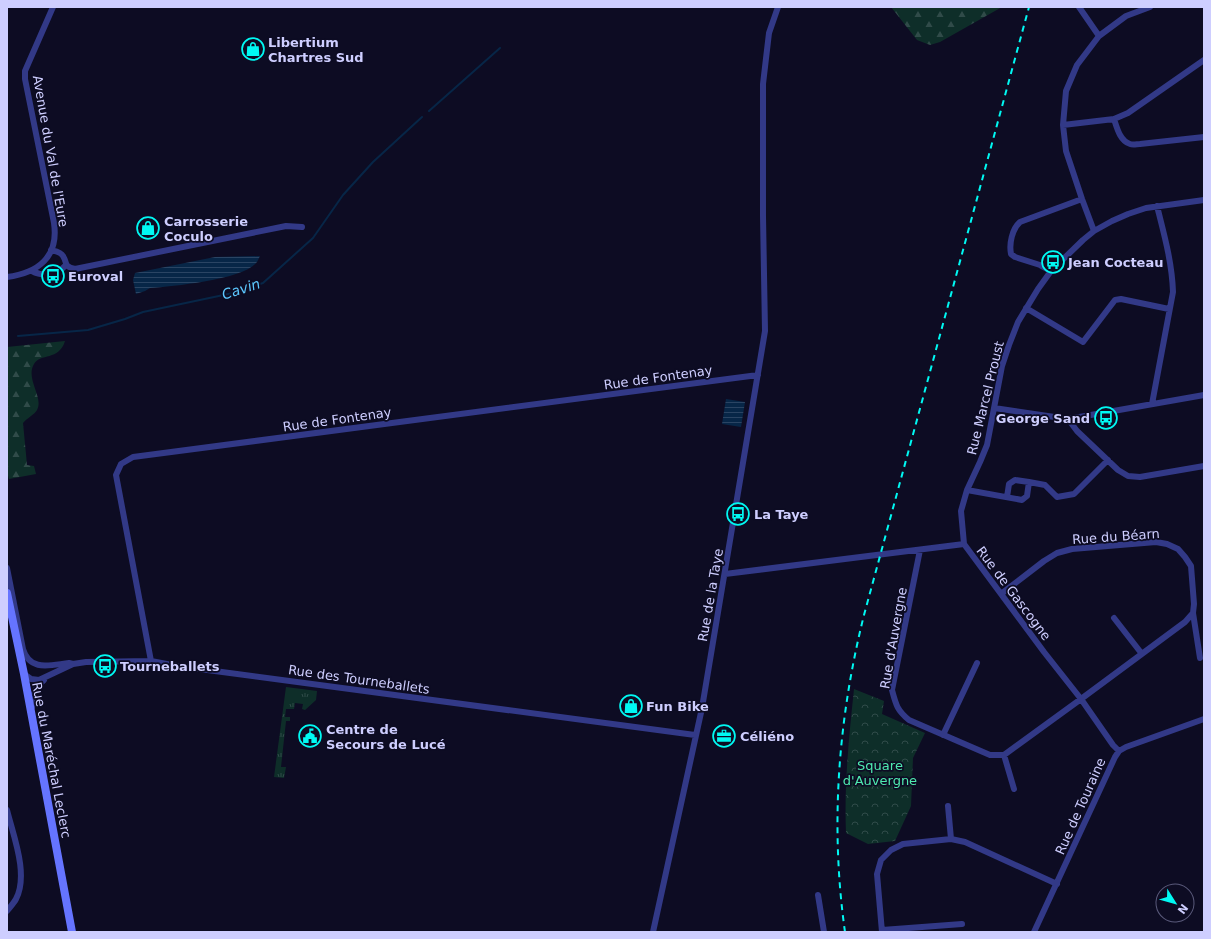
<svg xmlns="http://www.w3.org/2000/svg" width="1211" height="939" font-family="'DejaVu Sans',sans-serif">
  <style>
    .grass { fill: url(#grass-tufts) }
    .forest { fill: url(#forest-firs) }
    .park { fill: url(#park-crowns) }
    .water { fill: url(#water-rules) }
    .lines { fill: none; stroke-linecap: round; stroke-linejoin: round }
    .stream { stroke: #072647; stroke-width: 2 }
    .minor { stroke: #323987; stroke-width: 6 }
    .secondary { stroke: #6574ff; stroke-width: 8 }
    .rail { stroke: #00f9f3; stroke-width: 2; stroke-dasharray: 6 5; stroke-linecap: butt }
    .labels { text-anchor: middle; stroke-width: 3.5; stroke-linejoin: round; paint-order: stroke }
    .poi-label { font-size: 13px; font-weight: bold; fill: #ceceff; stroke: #0d0c23; text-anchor: start }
    .street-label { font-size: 13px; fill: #ceceff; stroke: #0d0c23 }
    .park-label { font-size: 13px; fill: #4feab0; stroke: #0d0c23 }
    .water-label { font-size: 14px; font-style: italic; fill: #5cc8ff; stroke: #0d0c23 }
  </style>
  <defs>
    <pattern id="grass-tufts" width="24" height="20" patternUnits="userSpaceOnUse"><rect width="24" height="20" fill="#0e2e29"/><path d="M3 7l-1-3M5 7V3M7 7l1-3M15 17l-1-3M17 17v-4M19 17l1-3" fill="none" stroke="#304b49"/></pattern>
    <pattern id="forest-firs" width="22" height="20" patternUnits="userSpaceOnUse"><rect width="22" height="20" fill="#0e2e29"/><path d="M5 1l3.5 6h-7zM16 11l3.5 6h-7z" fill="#304b49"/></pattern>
    <pattern id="park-crowns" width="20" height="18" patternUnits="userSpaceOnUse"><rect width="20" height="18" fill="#0e2e29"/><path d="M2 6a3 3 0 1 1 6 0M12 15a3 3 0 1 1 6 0" fill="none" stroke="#304b49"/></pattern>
    <pattern id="water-rules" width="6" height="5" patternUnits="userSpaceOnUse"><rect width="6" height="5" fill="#072647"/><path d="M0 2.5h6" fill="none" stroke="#2a4463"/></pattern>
  </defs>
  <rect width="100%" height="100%" fill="#0d0c23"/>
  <path class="grass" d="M 286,687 L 317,691 L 316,700 L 305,710 L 302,709 L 303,704 L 295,703 L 294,709 L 286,709 L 285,717 L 290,717 L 290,721 L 286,721 L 281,767 L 286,767 L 284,778 L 274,777 Z"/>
  <path class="forest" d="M 891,7 L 1002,7 L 940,42 L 930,45 L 917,40 Z
    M 65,341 C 59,361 40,353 34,364 C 25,379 44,397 37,410 C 35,414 26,419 23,423 L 27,465 L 34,466 L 36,474 L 9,479 L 7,472 L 7,347 Z"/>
  <path class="park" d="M 854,689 L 884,701 L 882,714 L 925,733 L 913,758 L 911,806 L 895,841 L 868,844 L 846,833 C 844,785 849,737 854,689 Z"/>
  <path class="water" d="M 260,256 C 259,258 258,260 257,262 C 243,280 173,286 150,288 L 145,291 L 136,294 L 133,280 L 135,273 L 215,257 Z
    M 726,399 L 745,402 L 741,427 L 722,424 Z"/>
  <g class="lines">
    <path class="stream" d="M 429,111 L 500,48
      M 18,336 L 88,330 L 125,319 L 143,312 L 233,293 L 263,283 L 313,238 L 343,195 L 373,162 L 422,117"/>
    <path class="minor" d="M 1079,7 L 1099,36
      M 1114,119 C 1117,128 1120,141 1130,144 C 1133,145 1137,144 1140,144 L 1204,137
      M 1063,125 L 1114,119 L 1128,113 L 1204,60
      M 1094,231 L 1082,199 L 1066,151 L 1063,125 L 1066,91 L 1077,65 L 1099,36 L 1126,16 L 1150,7
      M 51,250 C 55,251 61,252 63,256 C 68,264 63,266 75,269 L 286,226 L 302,227
      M 32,271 C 43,277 57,275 66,265
      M 1051,271 L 1040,265 L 1015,257 L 1011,254 C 1009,244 1012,229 1020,222 L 1082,199
      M 7,277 C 38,273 59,257 54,223 L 25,79 L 25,71 L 53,7
      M 1026,308 L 1083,342 L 1115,300 L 1121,299 L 1169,309
      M 1152,404 L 1173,292 C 1172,262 1164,234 1157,206
      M 994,408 L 1068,419 L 1204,395
      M 1068,419 L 1077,431 L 1118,470 L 1128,476 L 1140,477 L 1204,466
      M 967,490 L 1022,500 L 1027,496 L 1029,482 L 1045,485 L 1057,497 L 1074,494 L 1108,460
      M 1007,497 L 1009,484 L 1015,480 L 1029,482
      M 964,544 L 961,511 L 967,490 L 980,462 L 987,445 L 1002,366 L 1009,345 L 1018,322 L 1038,289 L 1051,271 L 1083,240 L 1094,231 L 1112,221 L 1128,214 L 1146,208 L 1204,200
      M 964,544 L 1044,652 L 1081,699 L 1113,745 L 1119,751
      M 920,550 L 892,690 C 896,705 897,710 909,720 L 990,755 L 1004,755 L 1081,699 L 1185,622 L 1193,613 L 1194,604 L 1191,566 L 1185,557 L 1178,549 L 1167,544 L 1156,542 L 1072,549 L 1057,553 L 1044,561 L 1001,594
      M 7,568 L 23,649 C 30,672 50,665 69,663 L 73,664
      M 725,574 L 964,544
      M 1193,613 L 1200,658
      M 1114,618 L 1142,654
      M 151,661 L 116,475 L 121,464 L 133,457 L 758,375
      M 24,674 L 31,679 L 39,680 L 73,664 L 86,662 L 151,661 L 177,666 L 695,735
      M 32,707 C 33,693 34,689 44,680
      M 943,735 L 977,663
      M 1004,755 L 1014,789
      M 948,806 L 951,839
      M 7,810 C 13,835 29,874 16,899 C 14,903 10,907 7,911
      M 818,895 L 824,932
      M 882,930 L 962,924
      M 653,932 L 702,708 L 765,331 L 763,216 L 763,84 L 769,33 L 778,7
      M 882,932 L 877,874 L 881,860 L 891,850 L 903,844 L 951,839 L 965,842 L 1057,884
      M 1034,932 L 1115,757 L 1119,751 L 1126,747 L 1204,719"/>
    <path class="secondary" d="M 7,593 L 24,674 L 72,932"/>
    <path class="rail" d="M 845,932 C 830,826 838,719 864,615 L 1029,7"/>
  </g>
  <defs>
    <g id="shop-ring" transform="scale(1.15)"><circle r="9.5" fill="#0d0c23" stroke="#00f9f3" stroke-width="1.5"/><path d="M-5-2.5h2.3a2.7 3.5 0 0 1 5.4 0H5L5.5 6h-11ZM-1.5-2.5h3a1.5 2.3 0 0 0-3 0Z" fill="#00f9f3"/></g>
    <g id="bus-ring" transform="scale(1.15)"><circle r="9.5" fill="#0d0c23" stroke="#00f9f3" stroke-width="1.5"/><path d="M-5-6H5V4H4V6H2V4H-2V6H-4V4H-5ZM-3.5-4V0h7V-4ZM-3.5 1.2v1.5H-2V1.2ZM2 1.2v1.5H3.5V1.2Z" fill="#00f9f3"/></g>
    <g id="civic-ring" transform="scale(1.15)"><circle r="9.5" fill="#0d0c23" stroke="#00f9f3" stroke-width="1.5"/><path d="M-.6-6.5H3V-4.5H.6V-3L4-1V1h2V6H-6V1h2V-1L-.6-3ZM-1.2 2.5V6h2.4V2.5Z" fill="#00f9f3"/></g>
    <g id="office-ring" transform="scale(1.15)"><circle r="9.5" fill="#0d0c23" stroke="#00f9f3" stroke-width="1.5"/><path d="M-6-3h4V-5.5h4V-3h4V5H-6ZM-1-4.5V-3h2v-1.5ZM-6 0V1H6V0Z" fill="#00f9f3"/></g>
  </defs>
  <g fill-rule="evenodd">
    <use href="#shop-ring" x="253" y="49"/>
    <use href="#shop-ring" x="148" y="228"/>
    <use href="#bus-ring" x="1053" y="262"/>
    <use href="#bus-ring" x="53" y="276"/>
    <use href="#bus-ring" x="1106" y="418"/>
    <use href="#bus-ring" x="738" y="514"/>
    <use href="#bus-ring" x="105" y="666"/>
    <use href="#shop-ring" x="631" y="706"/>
    <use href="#civic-ring" x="310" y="736"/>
    <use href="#office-ring" x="724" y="736"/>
  </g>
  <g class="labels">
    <g class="poi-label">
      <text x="268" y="47">Libertium<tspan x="268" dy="15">Chartres Sud</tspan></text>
      <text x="164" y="226">Carrosserie<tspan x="164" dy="15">Coculo</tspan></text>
      <text x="1068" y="267">Jean Cocteau</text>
      <text x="68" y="281">Euroval</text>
      <text x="1090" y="423" text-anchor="end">George Sand</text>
      <text x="754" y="519">La Taye</text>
      <text x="120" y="671">Tourneballets</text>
      <text x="646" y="711">Fun Bike</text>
      <text x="326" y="734">Centre de<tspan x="326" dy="15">Secours de Lucé</tspan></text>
      <text x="740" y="741">Céliéno</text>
    </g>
    <g class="street-label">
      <text transform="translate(51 151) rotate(80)" y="5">Avenue du Val de l'Eure</text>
      <text transform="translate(658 377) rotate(-8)" y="5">Rue de Fontenay</text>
      <text transform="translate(985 398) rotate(-76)" y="5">Rue Marcel Proust</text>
      <text transform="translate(337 419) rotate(-8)" y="5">Rue de Fontenay</text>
      <text transform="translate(1116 536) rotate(-4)" y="5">Rue du Béarn</text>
      <text transform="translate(1014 593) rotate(53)" y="5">Rue de Gascogne</text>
      <text transform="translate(710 595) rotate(-80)" y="5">Rue de la Taye</text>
      <text transform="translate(893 638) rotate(-80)" y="5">Rue d'Auvergne</text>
      <text transform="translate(359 679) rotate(8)" y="5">Rue des Tourneballets</text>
      <text transform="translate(52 760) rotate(79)" y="5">Rue du Maréchal Leclerc</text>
      <text transform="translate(1080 806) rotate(-66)" y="5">Rue de Touraine</text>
    </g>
    <g class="park-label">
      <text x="880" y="770">Square<tspan x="880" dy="15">d'Auvergne</tspan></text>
    </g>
    <g class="water-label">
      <text transform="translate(241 289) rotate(-18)" y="5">Cavin</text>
    </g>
  </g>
  <rect width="1211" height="939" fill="none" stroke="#ceceff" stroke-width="16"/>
  <g transform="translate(1175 903) rotate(127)"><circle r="19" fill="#0d0c23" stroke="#5a5a7b"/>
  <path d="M0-3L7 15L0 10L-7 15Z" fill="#00f9f3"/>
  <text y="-6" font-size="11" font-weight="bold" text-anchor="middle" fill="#ceceff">N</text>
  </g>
</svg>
